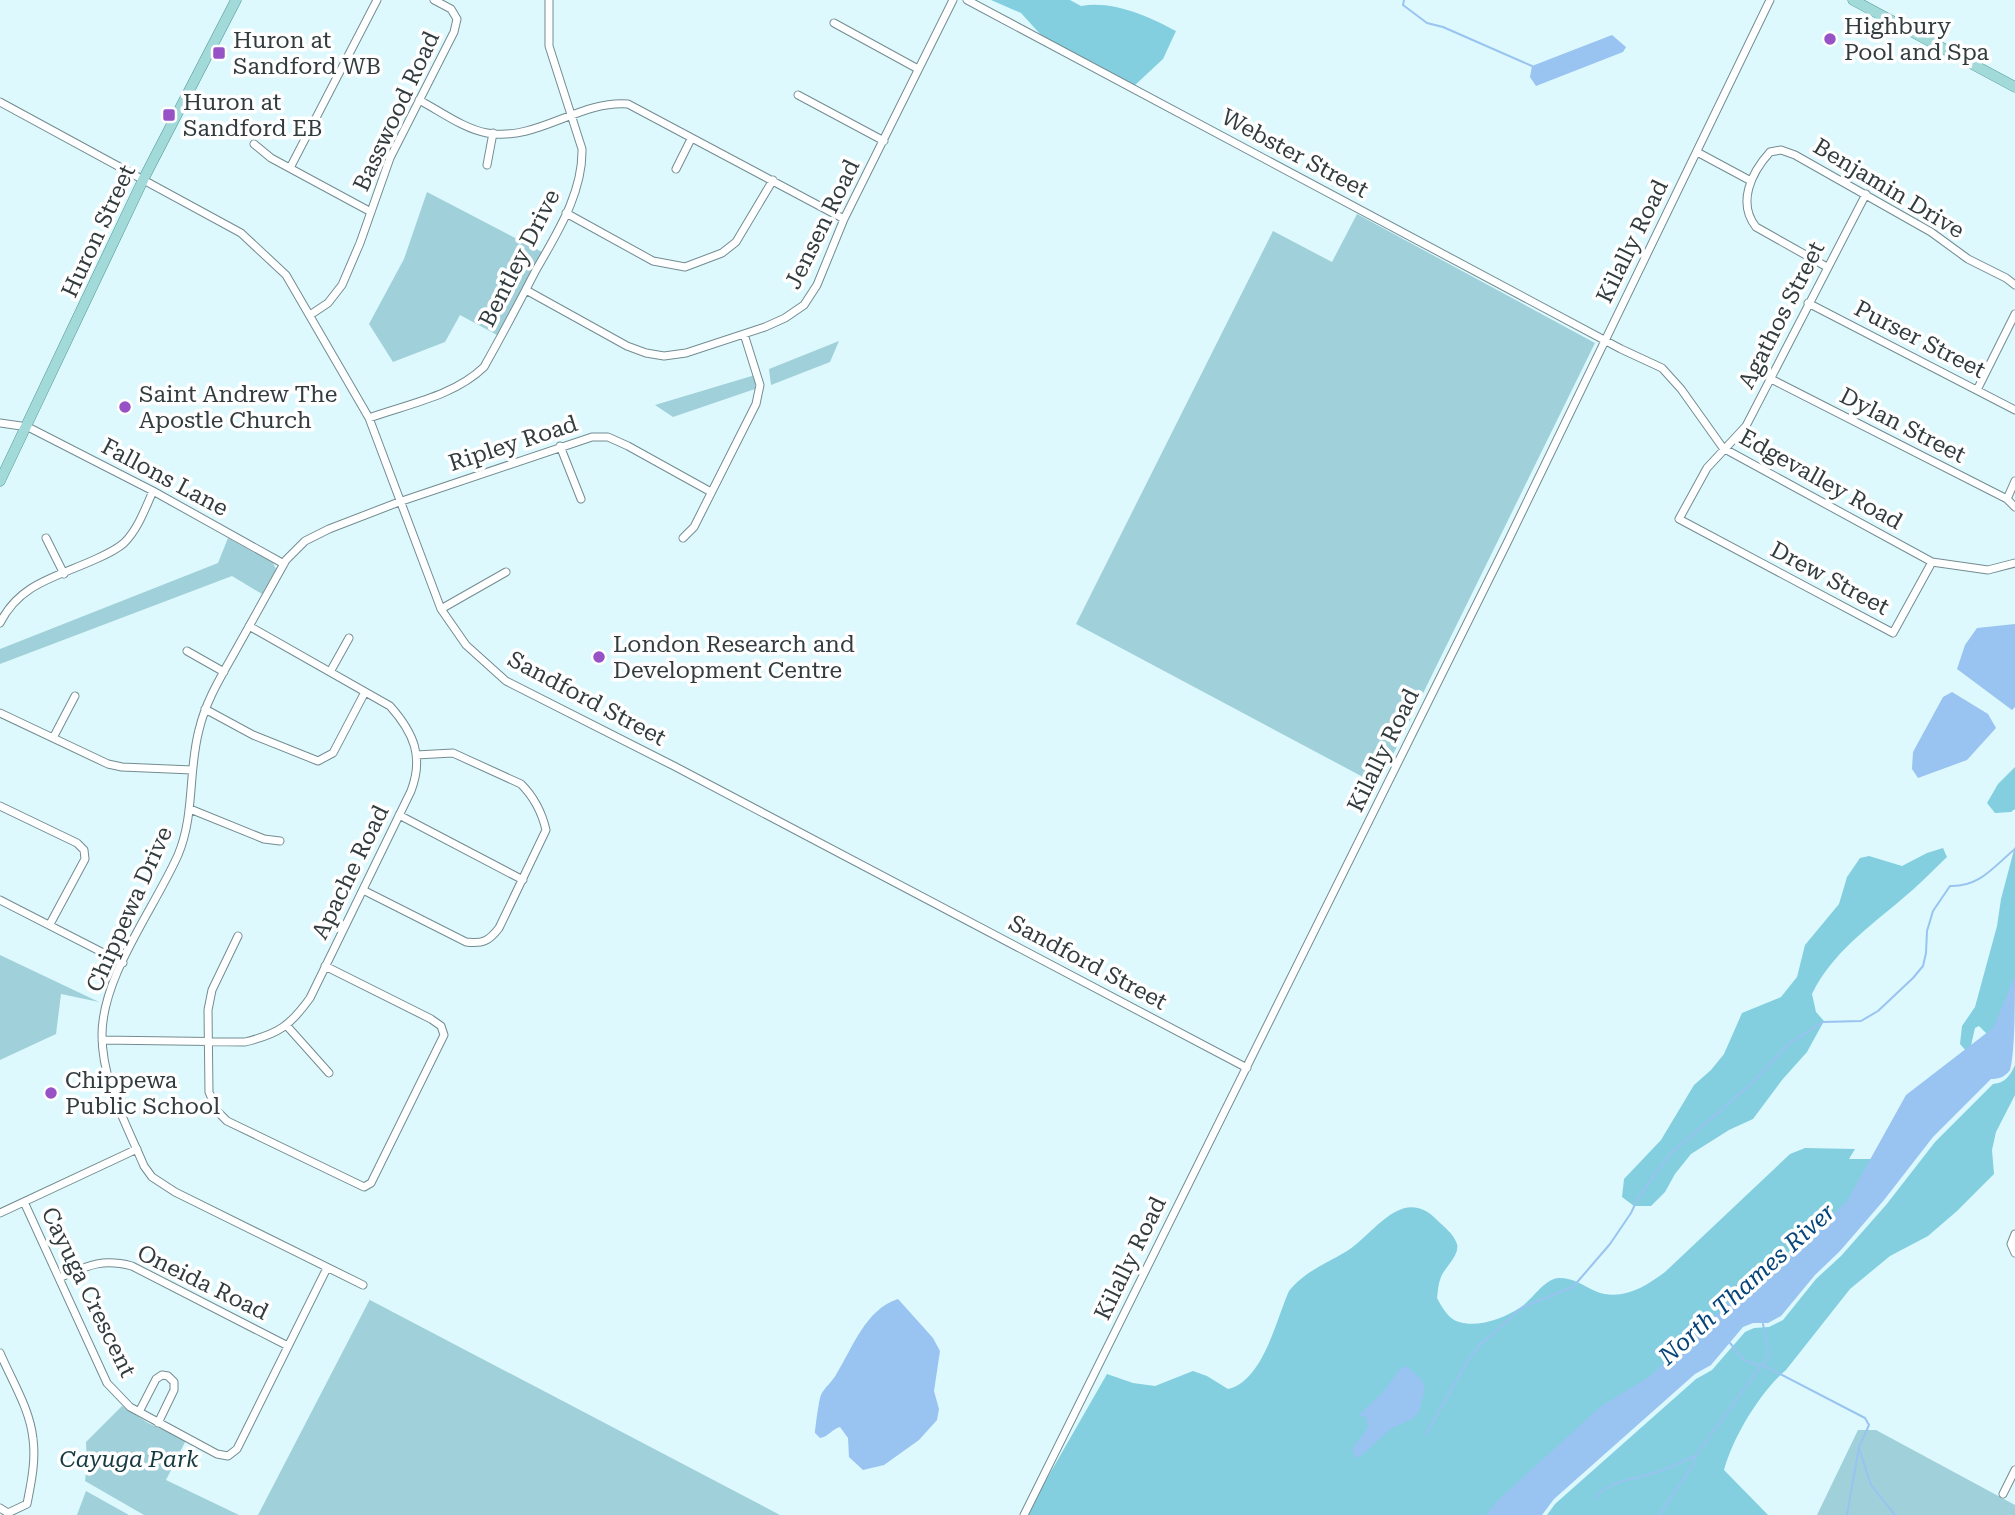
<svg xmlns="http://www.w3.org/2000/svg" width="2015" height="1515" font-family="'Roboto Serif',serif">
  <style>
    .green { fill: #a0d0da }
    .forest { fill: #83cfdf }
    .water { fill: #99c3f0 }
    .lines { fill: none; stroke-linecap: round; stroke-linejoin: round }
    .stream { stroke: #99c3f0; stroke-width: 2 }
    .minor-casing { stroke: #738c91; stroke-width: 9 }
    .major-casing { stroke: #529392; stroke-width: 11 }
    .minor { stroke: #fff; stroke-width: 7 }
    .major { stroke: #a1dad9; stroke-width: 10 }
    .poi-dot { fill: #9752c6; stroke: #fff; stroke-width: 2.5 }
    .labels { text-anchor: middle; stroke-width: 7; stroke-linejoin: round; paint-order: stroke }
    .poi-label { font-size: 23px; fill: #323c3f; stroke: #fff; text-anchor: start }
    .street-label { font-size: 23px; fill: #323c3f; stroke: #fff }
    .park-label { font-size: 23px; font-style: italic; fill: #153a41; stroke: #fff }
    .water-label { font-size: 24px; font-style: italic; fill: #05457b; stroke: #fff }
  </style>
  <rect width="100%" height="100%" fill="#ddf9fe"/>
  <path class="green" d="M 427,192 L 542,252 L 497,335 L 460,315 L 445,342 L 393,362 L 369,324 L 404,259 Z
    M 1357,214 L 1595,343 L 1378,785 L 1076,624 L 1273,231 L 1332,262 Z
    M 839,341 L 830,362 L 771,385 L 769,369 Z
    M 755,375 L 755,389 L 673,417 L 655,405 Z
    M 228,538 L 273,563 L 276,569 L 262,594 L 232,576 L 0,664 L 0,649 L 218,563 Z
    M 0,955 L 99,1002 L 61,994 L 56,1034 L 0,1060 Z
    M 370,1299 L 370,1300 L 780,1515 L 258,1515 Z
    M 122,1406 L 148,1423 L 186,1440 L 166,1480 L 239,1515 L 144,1515 L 85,1481 L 87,1464 L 86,1442 Z
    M 1858,1430 L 1876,1430 L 2015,1505 L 2015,1515 L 1817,1515 Z
    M 86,1491 L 129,1515 L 77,1515 Z"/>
  <path class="forest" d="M 991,0 L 1070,0 L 1081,6 C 1112,0 1148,16 1176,31 L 1163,59 L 1134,86 L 1052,47 L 1021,13 Z
    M 2015,767 L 2015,809 L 2011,812 L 1995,813 L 1987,803 L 1998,784 Z
    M 2015,846 L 2015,978 L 1993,1031 L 1987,1034 L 1979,1026 L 1975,1028 L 1970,1050 L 1967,1052 L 1960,1044 L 1962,1026 L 1975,1007 L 1997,926 L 2001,899 Z
    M 1943,848 L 1947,857 C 1932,871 1918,886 1902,899 C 1868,928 1832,953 1812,994 L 1816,1012 L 1824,1021 L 1807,1052 L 1782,1080 L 1753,1119 L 1729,1130 L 1691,1154 L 1675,1174 L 1665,1192 L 1651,1206 L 1634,1206 L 1622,1197 L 1624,1179 L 1661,1140 L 1694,1085 L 1711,1070 L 1724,1054 L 1742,1013 L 1781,997 L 1797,977 L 1805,945 L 1839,904 L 1847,877 L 1860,858 L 1869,856 L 1902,866 L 1927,853 Z
    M 2015,1065 L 2015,1095 L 1996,1132 L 1992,1150 L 1994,1174 L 1957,1211 L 1928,1236 L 1890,1256 L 1850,1289 L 1786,1370 C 1760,1392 1733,1437 1724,1470 L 1768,1515 L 1547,1515 L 1555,1504 L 1696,1379 L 1712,1370 L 1745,1332 L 1754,1328 L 1769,1327 L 1783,1320 L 1816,1279 L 1841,1256 L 1886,1205 L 1935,1142 L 1993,1084 C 2005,1083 2010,1076 2015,1065 Z
    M 1805,1148 L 1855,1149 L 1849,1159 L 1874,1159 L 1847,1205 L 1650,1379 L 1489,1515 L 1026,1515 L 1107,1374 L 1133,1383 L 1155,1386 L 1193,1371 L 1207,1376 L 1228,1389 C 1263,1381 1276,1320 1289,1291 C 1305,1271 1326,1264 1347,1251 C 1374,1234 1402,1185 1436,1219 C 1444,1227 1453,1233 1457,1244 C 1460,1255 1445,1267 1441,1277 C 1438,1284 1438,1291 1437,1298 C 1442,1307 1448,1319 1459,1322 C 1478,1328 1505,1318 1521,1307 C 1533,1299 1544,1279 1559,1278 C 1574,1278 1582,1285 1595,1291 C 1621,1302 1645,1287 1665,1272 L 1790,1154 Z"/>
  <path class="water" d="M 1612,35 L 1626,47 L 1623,52 L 1536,86 L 1530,77 L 1532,66 Z
    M 2015,624 L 2015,707 L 2012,710 L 1957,669 L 1965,645 L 1977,628 Z
    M 1952,692 L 1988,714 L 1996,728 L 1967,760 L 1918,778 L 1912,769 L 1913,752 L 1943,697 Z
    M 2015,976 C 2015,996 2015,1054 2010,1070 C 2005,1077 1999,1079 1991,1079 L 1933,1137 L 1884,1200 L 1840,1251 L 1815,1275 L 1781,1316 L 1768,1323 L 1753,1323 L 1743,1327 L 1711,1365 L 1695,1374 L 1554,1499 L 1542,1515 L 1486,1515 L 1497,1501 L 1600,1407 L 1650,1376 L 1754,1279 L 1793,1252 L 1847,1201 L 1906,1095 L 1993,1028 Z
    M 898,1299 L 933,1338 L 940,1351 L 934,1391 L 939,1409 L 937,1420 L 919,1440 L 884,1465 L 863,1470 L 849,1457 L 848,1438 L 840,1427 C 832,1429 828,1437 820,1438 L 815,1433 C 815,1429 819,1399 821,1395 C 824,1388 833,1381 837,1373 C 853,1347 866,1309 898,1299 Z
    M 1407,1366 L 1421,1379 L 1425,1388 L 1419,1412 L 1414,1418 L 1392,1428 L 1361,1456 L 1356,1458 L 1352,1449 L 1368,1427 L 1366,1417 L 1358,1416 L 1382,1393 L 1400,1369 Z"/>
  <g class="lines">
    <path class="stream" d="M 1404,0 L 1403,5 L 1427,23 L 1443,27 L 1532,66
      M 1730,1343 L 1744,1360 L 1760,1366
      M 1763,1365 L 1865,1418 L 1869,1425 L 1859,1447 L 1847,1515
      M 1426,1434 L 1468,1360 L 1481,1344 L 1523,1307 L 1573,1287 L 1610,1244 L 1631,1213 L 1638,1198 L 1670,1154 L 1750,1085 L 1790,1043 L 1823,1022 L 1861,1021 L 1878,1011 L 1913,978 L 1923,966 L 1926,953 L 1927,931 L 1933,911 L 1950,886 C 1980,887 1993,867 2015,849
      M 1859,1448 L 1871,1485 L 1895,1515
      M 1595,1498 C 1609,1481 1627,1481 1647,1475 C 1664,1471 1679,1463 1695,1456
      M 1659,1515 L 1693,1465 L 1696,1455 L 1769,1355 L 1763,1324"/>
    <g class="minor-casing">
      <path id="minor" d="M 967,0 L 1621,349 L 1662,368 L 1681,389 L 1723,448 L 1932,562 L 1988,570 L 2015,563
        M 834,23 L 918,69
        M 798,95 L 884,141
        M 419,100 C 440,111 464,129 487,133 C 537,142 579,100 628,104 L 844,219
        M 0,102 L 241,233 L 286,275 L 369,418 L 441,609 L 466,645 L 506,681 L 674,766 L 1247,1068
        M 254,144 L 271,158 L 371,212
        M 1697,152 L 1751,181
        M 487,165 L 493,133
        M 290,168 L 377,0
        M 676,169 L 691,139
        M 1866,194 L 1746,426 L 1707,468 L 1679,519 L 1893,633 L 1932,562
        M 566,213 L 653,261 L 685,267 L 722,253 L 736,242 L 773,180
        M 1827,267 L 1756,227 C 1737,203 1751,173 1770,152 L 1781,150 L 1795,155 L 1931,232 L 1968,259 L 2006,278 L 2015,285
        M 526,290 L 627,346 L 646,353 L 664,356 L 686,353 L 765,327 L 785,318 L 804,305 L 817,285 L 844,219 L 953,0
        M 1808,303 L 2015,410
        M 310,315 L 328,303 L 342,285 L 360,243 L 390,158 L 454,32 L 457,19 L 451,9 L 434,0
        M 1771,379 L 2007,499 L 2015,507
        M 1977,390 L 2015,314
        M 369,418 C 408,404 454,396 484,367 C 502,335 519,303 536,270 C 557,233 583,193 582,149 L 549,46 L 549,0
        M 0,423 L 28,427 L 153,491 L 284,564
        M 560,446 L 581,499
        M 2007,499 L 2015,481
        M 46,538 L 64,574
        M 683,538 L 694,527 L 756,404 L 760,385 L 744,334
        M 441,609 L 506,572
        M 0,623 C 20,583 57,577 96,559 C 105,555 116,550 124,543 C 138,529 145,509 153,491
        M 187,651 L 224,672
        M 330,672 L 349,638
        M 205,709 L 253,735 L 318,761 L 333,753 L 365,692
        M 0,713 L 108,764 L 122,767 L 192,770
        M 53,738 L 75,696
        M 0,806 L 77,843 L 84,850 L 85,859 L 50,924
        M 190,809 L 264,839 L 280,841
        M 399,815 L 523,880
        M 363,890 L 466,942 C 483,944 489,941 499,928 L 546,830 C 542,813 533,796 521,784 L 453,753 L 416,755
        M 0,900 L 123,963
        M 238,936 L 212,990 L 208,1010 L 209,1092 L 217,1111 L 227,1121 L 364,1187 L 371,1183 L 444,1035 L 441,1026 L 431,1019 L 325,966
        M 287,1026 L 329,1073
        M 102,1040 L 245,1042 C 278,1034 290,1026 310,998 L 411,791 C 424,757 414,733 390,706 L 249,626
        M 24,1202 L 107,1383 L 130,1407 L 217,1454 L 228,1456 L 237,1449 L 327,1268
        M 0,1213 L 137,1149
        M 2015,1234 L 2011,1244 L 2015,1253
        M 59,1278 C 87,1266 101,1258 132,1266 L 288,1346
        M 363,1285 L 175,1192 L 152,1177 L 144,1166 C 126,1123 102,1082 102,1035 C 102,976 154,909 178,855 C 195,815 188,771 199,730 C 206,700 222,675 237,648 C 253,619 270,589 286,560 L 305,541 L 329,529 L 399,502 L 592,437 L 608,437 L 628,446 L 711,492
        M 0,1353 C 12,1381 30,1409 33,1439 C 36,1461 31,1483 27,1504 L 8,1513 L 0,1508
        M 139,1412 L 156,1379 L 162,1375 L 168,1376 L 174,1382 L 174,1390 L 158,1423
        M 2003,1494 L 2015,1470
        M 1024,1515 L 1507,543 L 1770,0"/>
    </g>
    <g class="major-casing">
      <path id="major" d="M 1853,0 L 2015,87
        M 0,481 L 144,178 L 236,0"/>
    </g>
    <use href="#minor" class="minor"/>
    <use href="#major" class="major"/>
  </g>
  <g class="poi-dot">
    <circle cx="1830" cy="39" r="7"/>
    <rect x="212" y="46" width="14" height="14" rx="3.5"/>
    <rect x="162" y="108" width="14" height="14" rx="3.5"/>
    <circle cx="125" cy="407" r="7"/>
    <circle cx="599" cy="657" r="7"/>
    <circle cx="51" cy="1093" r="7"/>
  </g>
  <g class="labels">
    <g class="poi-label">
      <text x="1844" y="34">Highbury<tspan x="1844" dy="26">Pool and Spa</tspan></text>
      <text x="233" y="48">Huron at<tspan x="233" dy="26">Sandford WB</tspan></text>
      <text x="183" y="110">Huron at<tspan x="183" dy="26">Sandford EB</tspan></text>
      <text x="139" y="402">Saint Andrew The<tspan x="139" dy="26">Apostle Church</tspan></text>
      <text x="613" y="652">London Research and<tspan x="613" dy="26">Development Centre</tspan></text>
      <text x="65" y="1088">Chippewa<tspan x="65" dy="26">Public School</tspan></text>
    </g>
    <g class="street-label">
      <text transform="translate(396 111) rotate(-65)" y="8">Basswood Road</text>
      <text transform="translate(1295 153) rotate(28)" y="8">Webster Street</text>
      <text transform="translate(1889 188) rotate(31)" y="8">Benjamin Drive</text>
      <text transform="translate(822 224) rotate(-64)" y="8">Jensen Road</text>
      <text transform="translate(98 231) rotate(-65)" y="8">Huron Street</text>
      <text transform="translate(1632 241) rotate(-64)" y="8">Kilally Road</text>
      <text transform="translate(519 258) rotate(-63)" y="8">Bentley Drive</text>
      <text transform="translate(1781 315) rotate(-63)" y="8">Agathos Street</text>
      <text transform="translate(1920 339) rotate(27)" y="8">Purser Street</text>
      <text transform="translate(1903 425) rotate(27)" y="8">Dylan Street</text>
      <text transform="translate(513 443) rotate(-18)" y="8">Ripley Road</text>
      <text transform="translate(165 477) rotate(28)" y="8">Fallons Lane</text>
      <text transform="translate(1821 479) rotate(29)" y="8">Edgevalley Road</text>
      <text transform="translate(1830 578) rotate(28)" y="8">Drew Street</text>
      <text transform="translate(587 698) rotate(28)" y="8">Sandford Street</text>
      <text transform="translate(1383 750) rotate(-64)" y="8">Kilally Road</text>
      <text transform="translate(350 872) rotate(-64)" y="8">Apache Road</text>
      <text transform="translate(129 909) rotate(-66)" y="8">Chippewa Drive</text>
      <text transform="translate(1088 962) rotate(28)" y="8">Sandford Street</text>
      <text transform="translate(1130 1258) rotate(-64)" y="8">Kilally Road</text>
      <text transform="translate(203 1282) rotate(26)" y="8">Oneida Road</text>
      <text transform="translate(89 1292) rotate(64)" y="8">Cayuga Crescent</text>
    </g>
    <g class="park-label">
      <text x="129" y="1467">Cayuga Park</text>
    </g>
    <g class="water-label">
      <text transform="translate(1747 1284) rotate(-42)" y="8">North Thames River</text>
    </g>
  </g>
</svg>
